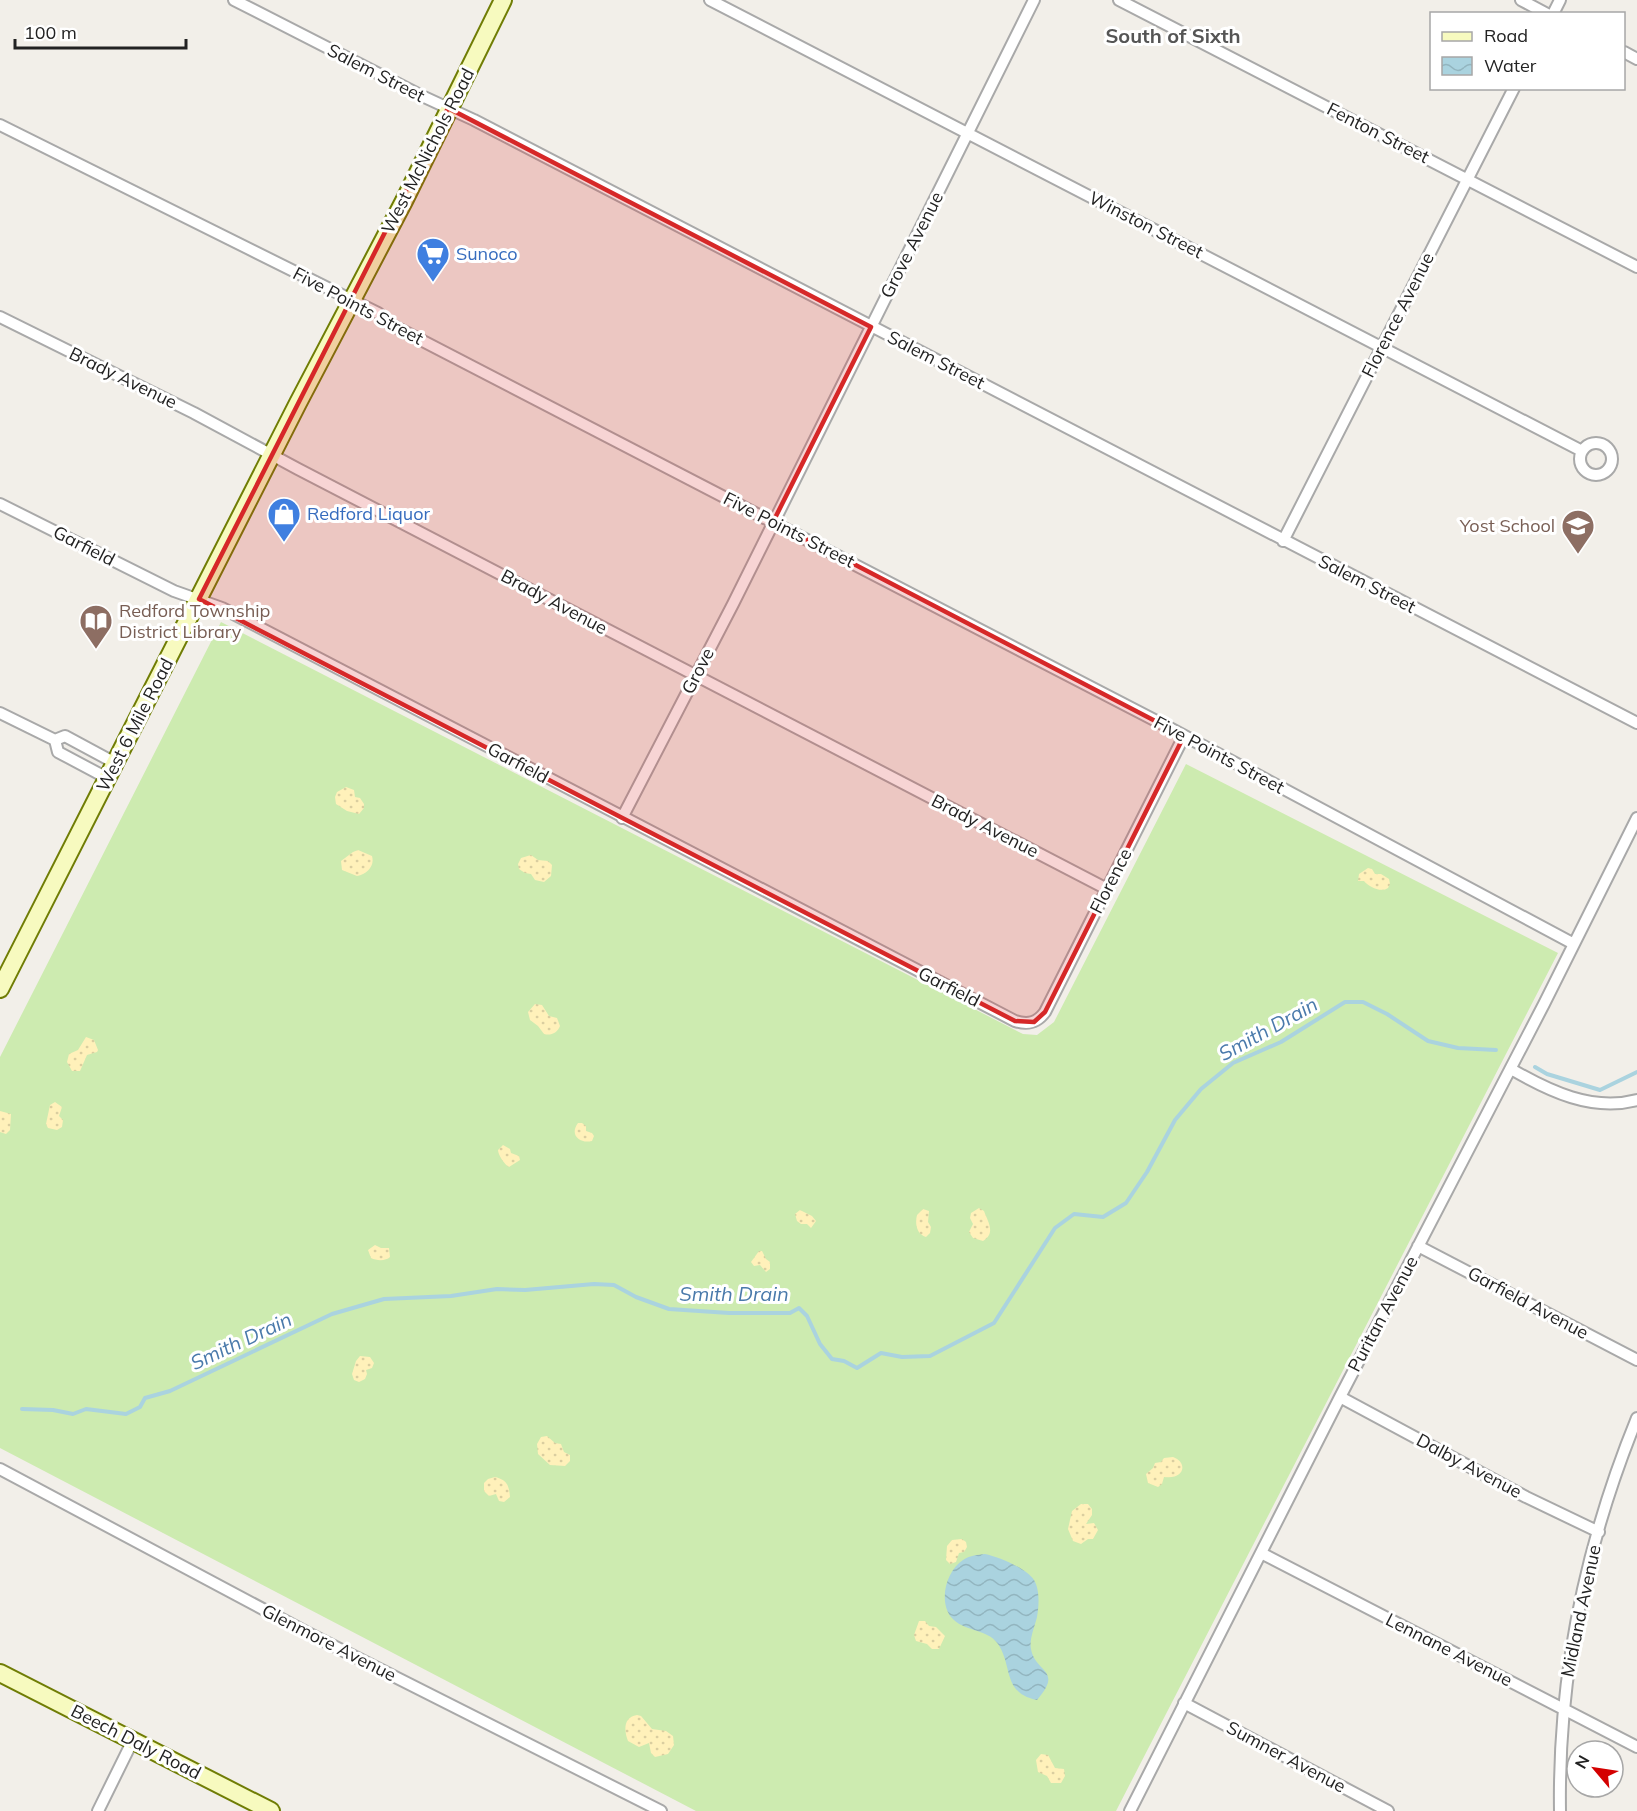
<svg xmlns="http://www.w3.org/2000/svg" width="1637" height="1811" font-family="Mulish,sans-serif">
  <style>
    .grass { fill: #cdebb0 }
    .sand { fill: url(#sand-dots) }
    .water { fill: url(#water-waves) }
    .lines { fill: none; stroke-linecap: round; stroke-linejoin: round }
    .stream { stroke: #aad3df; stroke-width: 4 }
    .street-casing { stroke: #a9a9a9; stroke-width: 14 }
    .secondary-casing { stroke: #707d05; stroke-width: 20 }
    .street { stroke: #fff; stroke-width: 10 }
    .secondary { stroke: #f7fabf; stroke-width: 16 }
    .marked { fill: #d62828; fill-opacity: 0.2; stroke: #d62828; stroke-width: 4.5; stroke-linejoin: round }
    .labels { text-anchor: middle; stroke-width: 6; stroke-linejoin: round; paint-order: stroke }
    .street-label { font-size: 18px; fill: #222; stroke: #fff }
    .shop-label { font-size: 18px; fill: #366cbe; stroke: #fff; text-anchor: start }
    .education-label { font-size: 18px; fill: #785e54; stroke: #fff; text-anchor: end }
    .neighbourhood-label { font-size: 20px; font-weight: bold; fill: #555; stroke: #fff }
    .water-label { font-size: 20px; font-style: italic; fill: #4a7aab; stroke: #fff }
  </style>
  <defs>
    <pattern id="sand-dots" width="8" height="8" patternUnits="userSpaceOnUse" patternTransform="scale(1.5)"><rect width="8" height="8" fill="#fff1ba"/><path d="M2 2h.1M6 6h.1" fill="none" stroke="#dacea0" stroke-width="1.8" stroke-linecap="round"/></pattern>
    <pattern id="water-waves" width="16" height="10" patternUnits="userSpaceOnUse" patternTransform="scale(1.5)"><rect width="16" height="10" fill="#aad3df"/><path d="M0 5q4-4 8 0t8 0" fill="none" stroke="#92b5bf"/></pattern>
  </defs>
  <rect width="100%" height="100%" fill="#f2efe9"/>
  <path class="grass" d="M 221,622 L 1023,1034 L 1037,1035 L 1054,1022 L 1186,764 L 1558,953 L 1116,1811 L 696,1811 L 0,1448 L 0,1057 Z"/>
  <path class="sand" d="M 346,787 L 354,790 L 355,797 L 360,798 L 364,804 L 364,808 L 359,814 L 347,811 L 336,804 L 335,797 L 337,792 Z
    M 358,850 L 372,856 C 375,866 367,874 357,876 L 342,870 L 341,861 L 353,852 Z
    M 531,855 L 538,860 L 548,861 L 552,865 L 551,876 L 544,882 L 535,880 L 531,874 L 525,873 L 519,869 L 518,864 L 521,858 Z
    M 1368,868 L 1372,869 L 1375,874 L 1381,874 L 1389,879 L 1390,884 L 1388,888 C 1381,893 1369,887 1364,881 L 1358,881 L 1359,874 Z
    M 535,1004 L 542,1005 L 549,1016 L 557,1018 L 560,1026 C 557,1033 551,1036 544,1034 L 538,1026 L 530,1020 L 528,1012 Z
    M 86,1037 L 94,1040 L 98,1050 L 97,1052 L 87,1055 L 80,1071 L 72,1071 L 67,1062 L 69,1054 L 78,1050 Z
    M 55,1102 L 62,1107 L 59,1116 L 63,1120 L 62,1127 L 57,1130 L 48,1128 L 46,1124 L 50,1105 Z
    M 0,1111 L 11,1114 L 10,1130 L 6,1134 L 0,1132 Z
    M 578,1123 L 582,1123 L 586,1126 L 586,1131 L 592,1133 L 594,1136 L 592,1141 C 580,1144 569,1135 578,1123 Z
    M 503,1145 L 510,1149 L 511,1153 L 519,1156 L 520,1160 L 509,1167 C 505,1165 498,1155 498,1150 Z
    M 979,1208 L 984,1211 C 988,1222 996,1233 983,1241 L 973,1238 L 969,1232 L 973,1224 L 970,1218 L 971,1213 Z
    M 923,1209 L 929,1211 L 928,1222 L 931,1227 L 930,1233 L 926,1237 C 916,1234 915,1223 917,1215 Z
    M 800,1210 L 812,1216 L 816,1221 L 811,1228 L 807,1224 L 801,1224 L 797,1221 L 795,1214 Z
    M 375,1245 L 381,1248 L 389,1248 L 390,1257 C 386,1261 377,1261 371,1258 L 368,1250 Z
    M 759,1251 L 762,1251 L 766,1259 L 770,1262 L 770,1269 L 766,1272 L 760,1265 L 754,1266 L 751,1262 Z
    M 360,1356 L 370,1357 L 374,1363 L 372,1368 L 366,1370 L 367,1374 L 365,1379 L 359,1382 L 354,1380 L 352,1374 L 356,1361 Z
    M 547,1436 L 555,1443 L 561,1444 L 564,1452 L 570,1455 L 570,1461 L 565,1466 L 550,1465 L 538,1454 L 537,1444 L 541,1437 Z
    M 1173,1457 C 1188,1462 1185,1480 1164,1477 L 1162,1484 L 1158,1487 L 1148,1483 L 1146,1474 L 1153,1468 L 1155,1463 L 1161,1462 L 1164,1458 Z
    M 495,1477 C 507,1480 509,1485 510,1497 L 504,1502 L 499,1501 L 496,1494 L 489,1496 L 484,1491 L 484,1483 L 488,1479 Z
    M 1081,1504 L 1088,1504 L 1092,1509 L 1092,1515 L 1086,1524 L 1094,1523 L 1098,1530 L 1093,1539 L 1088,1539 L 1081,1544 L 1073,1541 L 1068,1529 L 1072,1511 Z
    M 962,1539 L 966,1542 L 967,1547 L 964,1552 L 959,1553 L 956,1562 L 950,1564 L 946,1560 L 947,1546 L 952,1540 Z
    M 919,1621 L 925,1621 L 929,1626 L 936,1627 L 945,1636 L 939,1649 L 932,1649 L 927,1644 L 916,1641 L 914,1635 Z
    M 637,1715 L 641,1716 L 652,1729 L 666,1731 L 673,1736 L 674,1745 L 668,1754 L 655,1757 L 651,1753 L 649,1743 L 639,1747 L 628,1741 C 624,1731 623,1717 637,1715 Z
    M 1041,1754 L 1048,1755 L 1055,1768 L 1064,1769 L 1065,1776 L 1061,1783 L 1051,1783 L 1047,1776 L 1038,1772 L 1036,1760 Z"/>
  <path class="water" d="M 985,1554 C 999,1557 1026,1568 1034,1580 C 1040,1590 1039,1606 1037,1617 C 1035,1626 1029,1639 1031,1649 C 1035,1673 1064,1669 1037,1700 C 1002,1693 1013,1666 998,1644 C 987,1628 963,1632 951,1617 C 938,1600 947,1570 963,1560 C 971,1555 977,1555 985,1554 Z"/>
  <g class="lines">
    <path class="stream" d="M 1535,1067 L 1547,1074 L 1600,1090 L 1637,1072
      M 22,1409 L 53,1410 L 73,1414 L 86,1409 L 126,1414 L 140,1407 L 145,1398 L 170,1391 L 332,1314 L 384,1299 L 451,1296 L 497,1289 L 525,1290 L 594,1284 L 614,1285 L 636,1297 L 669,1309 L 729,1313 L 790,1313 L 799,1308 L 807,1316 L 820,1344 L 832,1359 L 844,1361 L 857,1368 L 881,1353 L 902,1357 L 930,1356 L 994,1323 L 1055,1228 L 1074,1214 L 1103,1217 L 1126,1203 L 1147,1172 L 1175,1120 L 1201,1089 L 1233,1063 L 1281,1042 L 1345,1002 L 1363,1002 L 1387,1014 L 1428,1041 L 1458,1048 L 1496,1050"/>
    <g class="street-casing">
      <path id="street" d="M 234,0 L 422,96 L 474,120 L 1637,723
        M 710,0 L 1582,451
        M 1119,0 L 1637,267
        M 1521,0 L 1547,14
        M 1553,14 L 1560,0
        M 1624,52 L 1637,59
        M 0,125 L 378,313 L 390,324 L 1166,726 L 1574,944
        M 0,317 L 194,413 L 298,469 L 1107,889
        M1580 459a16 16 0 1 1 32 0a16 16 0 1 1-32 0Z
        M 0,504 L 174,591 L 222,608 L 1015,1021 C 1028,1025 1037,1023 1045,1012 L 1184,736
        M 1283,541 L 1514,88
        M 0,713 L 55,740
        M 107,778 L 58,752 L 55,740 L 65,736 L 115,763
        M 622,818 L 733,604 L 1034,0
        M 1511,1069 C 1549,1091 1592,1112 1637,1100
        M 1418,1246 L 1637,1360
        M 1340,1397 L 1526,1497 L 1599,1532
        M 0,1469 L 306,1632 L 661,1811
        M 1261,1553 L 1637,1747
        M 1184,1703 L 1388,1811
        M 98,1811 L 133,1740
        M 1130,1811 L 1340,1397 L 1544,1004 L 1637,818
        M 1560,1811 C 1558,1676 1586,1543 1637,1418"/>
    </g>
    <g class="secondary-casing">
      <path id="secondary" d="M 0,989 L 298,403 L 404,201 L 503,0
        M 0,1673 L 271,1811"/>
    </g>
    <use href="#street" class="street"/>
    <use href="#secondary" class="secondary"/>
  </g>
  <path class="marked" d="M 448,108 L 871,327 L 773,522 L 1184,736 L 1045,1012 L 1034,1022 L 1015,1021 L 199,599 Z"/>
  <defs>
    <g id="supermarket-pin" transform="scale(1.725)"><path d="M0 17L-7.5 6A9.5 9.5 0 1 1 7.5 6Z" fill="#3f7fe0" stroke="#fff"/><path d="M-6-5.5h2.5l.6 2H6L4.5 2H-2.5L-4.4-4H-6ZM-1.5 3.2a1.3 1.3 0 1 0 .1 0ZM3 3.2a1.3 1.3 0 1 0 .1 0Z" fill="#fff"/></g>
    <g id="shop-pin" transform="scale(1.725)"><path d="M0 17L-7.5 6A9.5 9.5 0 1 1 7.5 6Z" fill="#3f7fe0" stroke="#fff"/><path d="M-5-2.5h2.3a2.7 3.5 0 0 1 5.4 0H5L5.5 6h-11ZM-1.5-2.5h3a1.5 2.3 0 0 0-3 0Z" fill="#fff"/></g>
    <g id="school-pin" transform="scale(1.725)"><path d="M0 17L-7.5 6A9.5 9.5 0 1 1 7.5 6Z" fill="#8d6e63" stroke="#fff"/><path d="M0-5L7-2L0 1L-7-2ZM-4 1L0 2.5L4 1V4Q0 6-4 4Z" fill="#fff"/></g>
    <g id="library-pin" transform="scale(1.725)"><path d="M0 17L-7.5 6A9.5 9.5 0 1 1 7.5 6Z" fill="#8d6e63" stroke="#fff"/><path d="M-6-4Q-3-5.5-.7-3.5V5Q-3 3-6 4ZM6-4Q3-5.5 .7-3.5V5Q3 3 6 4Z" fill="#fff"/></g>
  </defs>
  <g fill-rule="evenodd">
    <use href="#supermarket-pin" x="433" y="254"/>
    <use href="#shop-pin" x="284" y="514"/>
    <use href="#school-pin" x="1578" y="526"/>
    <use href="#library-pin" x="96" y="621"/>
  </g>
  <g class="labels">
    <g class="street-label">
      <text transform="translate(376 73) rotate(27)" y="6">Salem Street</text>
      <text transform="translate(1378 133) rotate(27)" y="6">Fenton Street</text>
      <text transform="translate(428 151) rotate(-63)" y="6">West McNichols Road</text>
      <text transform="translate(1146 225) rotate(27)" y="6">Winston Street</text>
      <text transform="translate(912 245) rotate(-63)" y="6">Grove Avenue</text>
      <text transform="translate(358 306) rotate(28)" y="6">Five Points Street</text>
      <text transform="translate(1398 315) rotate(-63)" y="6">Florence Avenue</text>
      <text transform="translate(936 360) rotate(27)" y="6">Salem Street</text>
      <text transform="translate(123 378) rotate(26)" y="6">Brady Avenue</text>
      <text transform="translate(789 530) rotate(27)" y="6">Five Points Street</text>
      <text transform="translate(84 546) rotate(27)" y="6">Garfield</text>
      <text transform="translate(1367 584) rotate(27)" y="6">Salem Street</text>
      <text transform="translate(554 602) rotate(28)" y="6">Brady Avenue</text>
      <text transform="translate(698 671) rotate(-63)" y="6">Grove</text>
      <text transform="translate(135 725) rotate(-63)" y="6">West 6 Mile Road</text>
      <text transform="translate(1219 755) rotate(28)" y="6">Five Points Street</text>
      <text transform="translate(518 763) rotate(28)" y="6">Garfield</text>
      <text transform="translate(985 826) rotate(27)" y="6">Brady Avenue</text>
      <text transform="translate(1111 881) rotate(-63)" y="6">Florence</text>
      <text transform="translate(949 987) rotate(27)" y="6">Garfield</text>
      <text transform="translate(1528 1303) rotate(28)" y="6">Garfield Avenue</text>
      <text transform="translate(1383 1314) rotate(-62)" y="6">Puritan Avenue</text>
      <text transform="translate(1469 1466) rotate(28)" y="6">Dalby Avenue</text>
      <text transform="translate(1581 1611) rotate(-78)" y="6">Midland Avenue</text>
      <text transform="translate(329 1643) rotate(27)" y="6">Glenmore Avenue</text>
      <text transform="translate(1449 1650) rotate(27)" y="6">Lennane Avenue</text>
      <text transform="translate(136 1742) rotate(27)" y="6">Beech Daly Road</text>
      <text transform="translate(1286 1757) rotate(28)" y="6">Sumner Avenue</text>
    </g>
    <g class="shop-label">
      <text x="456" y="260">Sunoco</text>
      <text x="307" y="520">Redford Liquor</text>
    </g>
    <g class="education-label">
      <text x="1555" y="532">Yost School</text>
      <text x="119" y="617" text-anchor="start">Redford Township<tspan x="119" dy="21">District Library</tspan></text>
    </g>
    <g class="neighbourhood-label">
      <text x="1173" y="43">South of Sixth</text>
    </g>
    <g class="water-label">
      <text transform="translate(1268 1029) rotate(-29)" y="7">Smith Drain</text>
      <text x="734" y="1301">Smith Drain</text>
      <text transform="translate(241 1341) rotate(-25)" y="7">Smith Drain</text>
    </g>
  </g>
  <rect x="1430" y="12" width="195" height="78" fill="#ffffff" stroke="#a7a7a7" stroke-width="1.5"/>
  <rect x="1442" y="32" width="30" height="9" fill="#f7fabf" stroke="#a7a7a7" stroke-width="1.5"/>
  <text x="1484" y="42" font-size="18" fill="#222222">Road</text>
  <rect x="1442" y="57" width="30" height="18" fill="url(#water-waves)" stroke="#a7a7a7" stroke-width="1.5"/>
  <text x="1484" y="72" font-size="18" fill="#222222">Water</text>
  <g transform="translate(1595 1769) rotate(299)"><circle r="28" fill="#ffffff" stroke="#a7a7a7" stroke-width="1.5"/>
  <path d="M0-4.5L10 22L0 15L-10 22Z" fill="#d40000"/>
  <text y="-9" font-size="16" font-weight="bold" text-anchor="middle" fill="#222222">N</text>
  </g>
  <path d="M15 39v9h171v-9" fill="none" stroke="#222222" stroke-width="3"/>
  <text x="24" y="39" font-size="18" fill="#222222" stroke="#ffffff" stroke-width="4.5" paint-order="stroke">100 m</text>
</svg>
